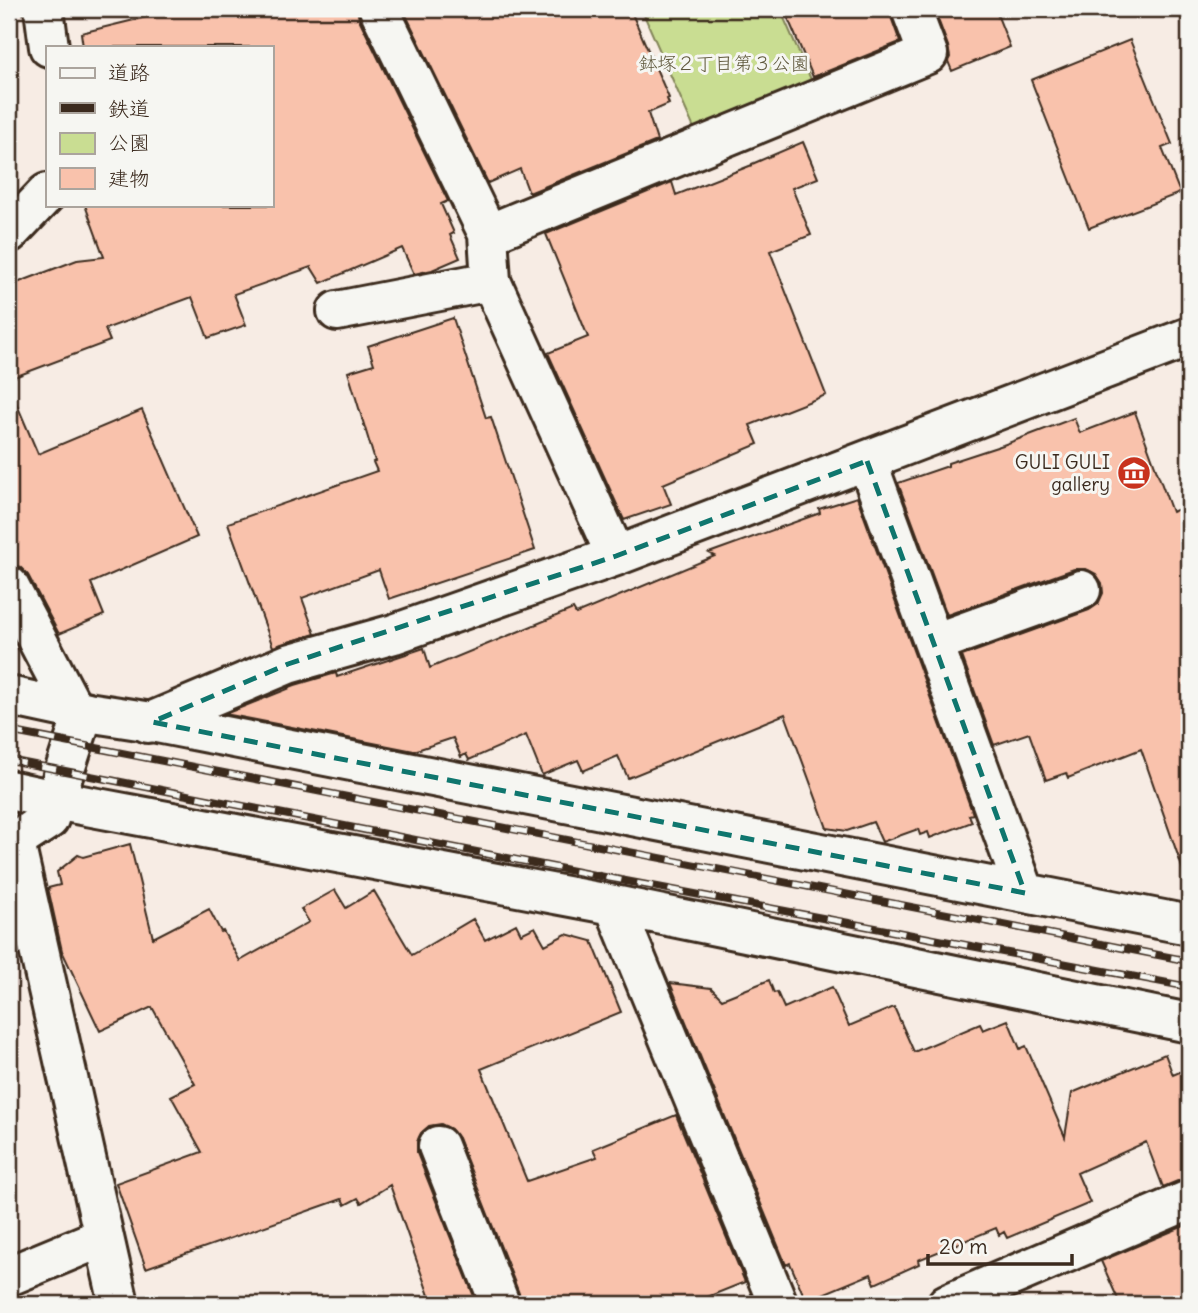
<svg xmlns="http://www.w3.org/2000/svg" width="1198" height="1313" font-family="Delius,'Klee One',sans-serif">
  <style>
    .green { fill: #c9dd92; stroke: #828458; stroke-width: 2 }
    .building { fill: #f9c2ac; stroke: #3b2a1e; stroke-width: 2 }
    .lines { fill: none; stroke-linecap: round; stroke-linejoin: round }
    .minor-casing { stroke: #3b2a1e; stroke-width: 44 }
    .tertiary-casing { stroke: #3b2a1e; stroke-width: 44 }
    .minor { stroke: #f6f6f2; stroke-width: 38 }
    .tertiary { stroke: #f6f6f2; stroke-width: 38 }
    .rail-casing { stroke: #3b2a1e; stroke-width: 8 }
    .rail { stroke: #f6f6f2; stroke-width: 5; stroke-dasharray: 16; stroke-linecap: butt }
    .marked { fill: none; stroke: #0f766e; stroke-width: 5; stroke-dasharray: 14 9; stroke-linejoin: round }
    .labels { text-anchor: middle; stroke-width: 6; stroke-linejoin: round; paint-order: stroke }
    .park-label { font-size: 19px; fill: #5e573b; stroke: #f6f6f2 }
    .poi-label { font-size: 19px; fill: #3b2a1e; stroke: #f6f6f2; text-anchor: end }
  </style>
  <rect width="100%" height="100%" fill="#f7ece4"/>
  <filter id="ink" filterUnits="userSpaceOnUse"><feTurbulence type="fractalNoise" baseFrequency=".0143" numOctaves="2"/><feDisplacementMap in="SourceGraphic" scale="14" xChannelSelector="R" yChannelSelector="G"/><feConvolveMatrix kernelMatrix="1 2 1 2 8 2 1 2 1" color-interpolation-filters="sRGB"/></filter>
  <g filter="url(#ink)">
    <path class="green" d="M 665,9 L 768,9 L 770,12 L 780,9 L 813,84 L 696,133 L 644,15 Z"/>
    <path class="building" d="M 179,9 L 357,9 L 359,19 L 448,201 L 441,204 L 454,233 L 450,235 L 460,258 L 432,270 L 414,274 L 402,248 L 321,283 L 311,267 L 234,294 L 246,325 L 208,338 L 192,297 L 105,329 L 110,341 L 9,379 L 9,286 L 77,260 L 104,257 L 85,205 L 271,205 L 271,47 L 83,47 L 81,33 Z
      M 403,9 L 630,9 L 669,98 L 667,99 L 669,104 L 648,113 L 657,141 L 529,193 L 520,169 L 488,183 Z
      M 784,9 L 890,9 L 891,17 L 900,42 L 813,77 Z
      M 934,9 L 995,9 L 1010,47 L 952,71 L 948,61 L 950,57 L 948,46 Z
      M 1130,40 L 1172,144 L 1162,148 L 1180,193 L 1089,228 L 1031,80 Z
      M 803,142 L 818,178 L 792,188 L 811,235 L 770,251 L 826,395 L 750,425 L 758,444 L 663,484 L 671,504 L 624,520 L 548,353 L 588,337 L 546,234 L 672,182 L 676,195 L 752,165 L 752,164 Z
      M 453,318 L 486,418 L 491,417 L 535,550 L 389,599 L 379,570 L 302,598 L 315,634 L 273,647 L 228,523 L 377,471 L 373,462 L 375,461 L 348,372 L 374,364 L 368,346 Z
      M 9,386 L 38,454 L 142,410 L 197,537 L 91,583 L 104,615 L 59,634 L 28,575 L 20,567 L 9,564 Z
      M 1135,412 L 1172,512 L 1189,505 L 1189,869 L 1183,870 L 1141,749 L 1068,778 L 1066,773 L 1046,780 L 1029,733 L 994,745 L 962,656 L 1089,610 L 1098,604 L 1103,593 L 1102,583 L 1096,574 L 1086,569 L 1074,569 L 947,615 L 898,483 L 948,466 L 948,463 L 1003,445 L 1074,418 L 1080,433 Z
      M 857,497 L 973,814 L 969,815 L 972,822 L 930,838 L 928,832 L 920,835 L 918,829 L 882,842 L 873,822 L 847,831 L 827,828 L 785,714 L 628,778 L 618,756 L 583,771 L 578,760 L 542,775 L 526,735 L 469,760 L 466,754 L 461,757 L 453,738 L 414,751 L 225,714 L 288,689 L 287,688 L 295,685 L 336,673 L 337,677 L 424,648 L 430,668 L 573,609 L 576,614 L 715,556 L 709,553 L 820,513 L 819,509 Z
      M 130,844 L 153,938 L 209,909 L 221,932 L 223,931 L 240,961 L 309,922 L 301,909 L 335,890 L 346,908 L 374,891 L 412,955 L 473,919 L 485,940 L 516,924 L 521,934 L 535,927 L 545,945 L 566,934 L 592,941 L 621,1012 L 481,1069 L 527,1181 L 597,1157 L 593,1149 L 676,1115 L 745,1282 L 690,1304 L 521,1304 L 520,1296 L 458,1138 L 451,1129 L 441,1124 L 429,1126 L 421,1133 L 417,1142 L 417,1153 L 477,1304 L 432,1304 L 390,1185 L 361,1203 L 358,1198 L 345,1205 L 342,1199 L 146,1268 L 116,1183 L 202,1152 L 171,1096 L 195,1084 L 152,1007 L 100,1031 L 62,951 L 48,888 L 60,885 L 57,872 L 78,855 L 83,857 Z
      M 769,980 L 774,993 L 777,992 L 784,1008 L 832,987 L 849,1026 L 894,1007 L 914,1052 L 980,1024 L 983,1030 L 1008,1020 L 1020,1049 L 1026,1046 L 1065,1137 L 1072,1093 L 1165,1054 L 1173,1075 L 1189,1068 L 1189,1179 L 1180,1180 L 1163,1187 L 1146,1142 L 1077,1173 L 1090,1203 L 1007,1238 L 1004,1232 L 999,1235 L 996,1228 L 918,1260 L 919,1264 L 875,1284 L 871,1274 L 806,1301 L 790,1263 L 786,1265 L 670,983 L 711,988 L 722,999 Z
      M 1189,1224 L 1189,1304 L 1120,1304 L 1101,1261 Z"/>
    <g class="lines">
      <g class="minor-casing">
        <path id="minor" d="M 44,9 L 49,47
          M 379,9 L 488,234 L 491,281 L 616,556
          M 9,233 L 47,193
          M 488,234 L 928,54 L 911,9
          M 337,311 L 491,281
          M 867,461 L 1025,893
          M 9,586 L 74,710
          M 934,643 L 1081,590
          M 9,696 L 74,710 L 152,722 L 1189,925
          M 148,723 L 288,664 L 394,634 L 616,556 L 1189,337
          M 9,790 L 55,800 L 614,905 L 1189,1023
          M 15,843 L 119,1304
          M 614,905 L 778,1304
          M 438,1146 L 500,1304
          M 9,1276 L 103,1237
          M 947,1304 L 1189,1200"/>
      </g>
      <g class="tertiary-casing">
        <path id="tertiary" d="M 9,845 L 49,819 L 84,711"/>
      </g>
      <use href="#minor" class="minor"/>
      <use href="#tertiary" class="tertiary"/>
      <g class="rail-casing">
        <path id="rail" d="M 9,731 L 1189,961
          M 9,760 L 594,875 L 1189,987"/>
      </g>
      <use href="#rail" class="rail"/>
    </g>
  </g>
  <path class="marked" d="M 867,461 L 1025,893 L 152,722 L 288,664 L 616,556 Z"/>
  <defs>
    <g id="museum-disc" transform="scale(1.75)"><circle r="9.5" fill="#c8321e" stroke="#f6f6f2"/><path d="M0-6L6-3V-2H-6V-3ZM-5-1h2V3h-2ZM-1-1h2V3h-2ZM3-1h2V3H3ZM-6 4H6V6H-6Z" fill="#fff"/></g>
  </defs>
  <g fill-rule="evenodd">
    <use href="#museum-disc" x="1134" y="473"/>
  </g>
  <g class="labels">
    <g class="park-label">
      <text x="724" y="70">鉢塚２丁目第３公園</text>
    </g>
    <g class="poi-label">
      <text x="1110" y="469">GULI GULI<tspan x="1110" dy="22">gallery</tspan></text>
    </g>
  </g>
  <rect width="1198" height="1313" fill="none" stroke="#f6f6f2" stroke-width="35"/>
  <rect x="18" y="18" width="1163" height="1278" fill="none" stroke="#3b2a1e" stroke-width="2.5" filter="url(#ink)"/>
  <rect x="46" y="46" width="228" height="161" fill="#f6f6f2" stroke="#aba49d" stroke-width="2"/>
  <rect x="60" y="68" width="35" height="10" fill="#f6f6f2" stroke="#aba49d" stroke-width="2"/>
  <text x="108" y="80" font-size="21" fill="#3b2a1e">道路</text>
  <rect x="60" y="103" width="35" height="10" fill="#3b2a1e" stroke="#aba49d" stroke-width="2"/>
  <text x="108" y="116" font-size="21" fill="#3b2a1e">鉄道</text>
  <rect x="60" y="133" width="35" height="21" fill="#c9dd92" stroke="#aba49d" stroke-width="2"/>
  <text x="108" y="150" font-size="21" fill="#3b2a1e">公園</text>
  <rect x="60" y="168" width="35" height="21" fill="#f9c2ac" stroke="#aba49d" stroke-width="2"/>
  <text x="108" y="186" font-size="21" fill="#3b2a1e">建物</text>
  <path d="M928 1254v10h144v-10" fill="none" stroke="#3b2a1e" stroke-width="3.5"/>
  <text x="939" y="1254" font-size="21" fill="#3b2a1e" stroke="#f6f6f2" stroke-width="5" paint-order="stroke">20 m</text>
</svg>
